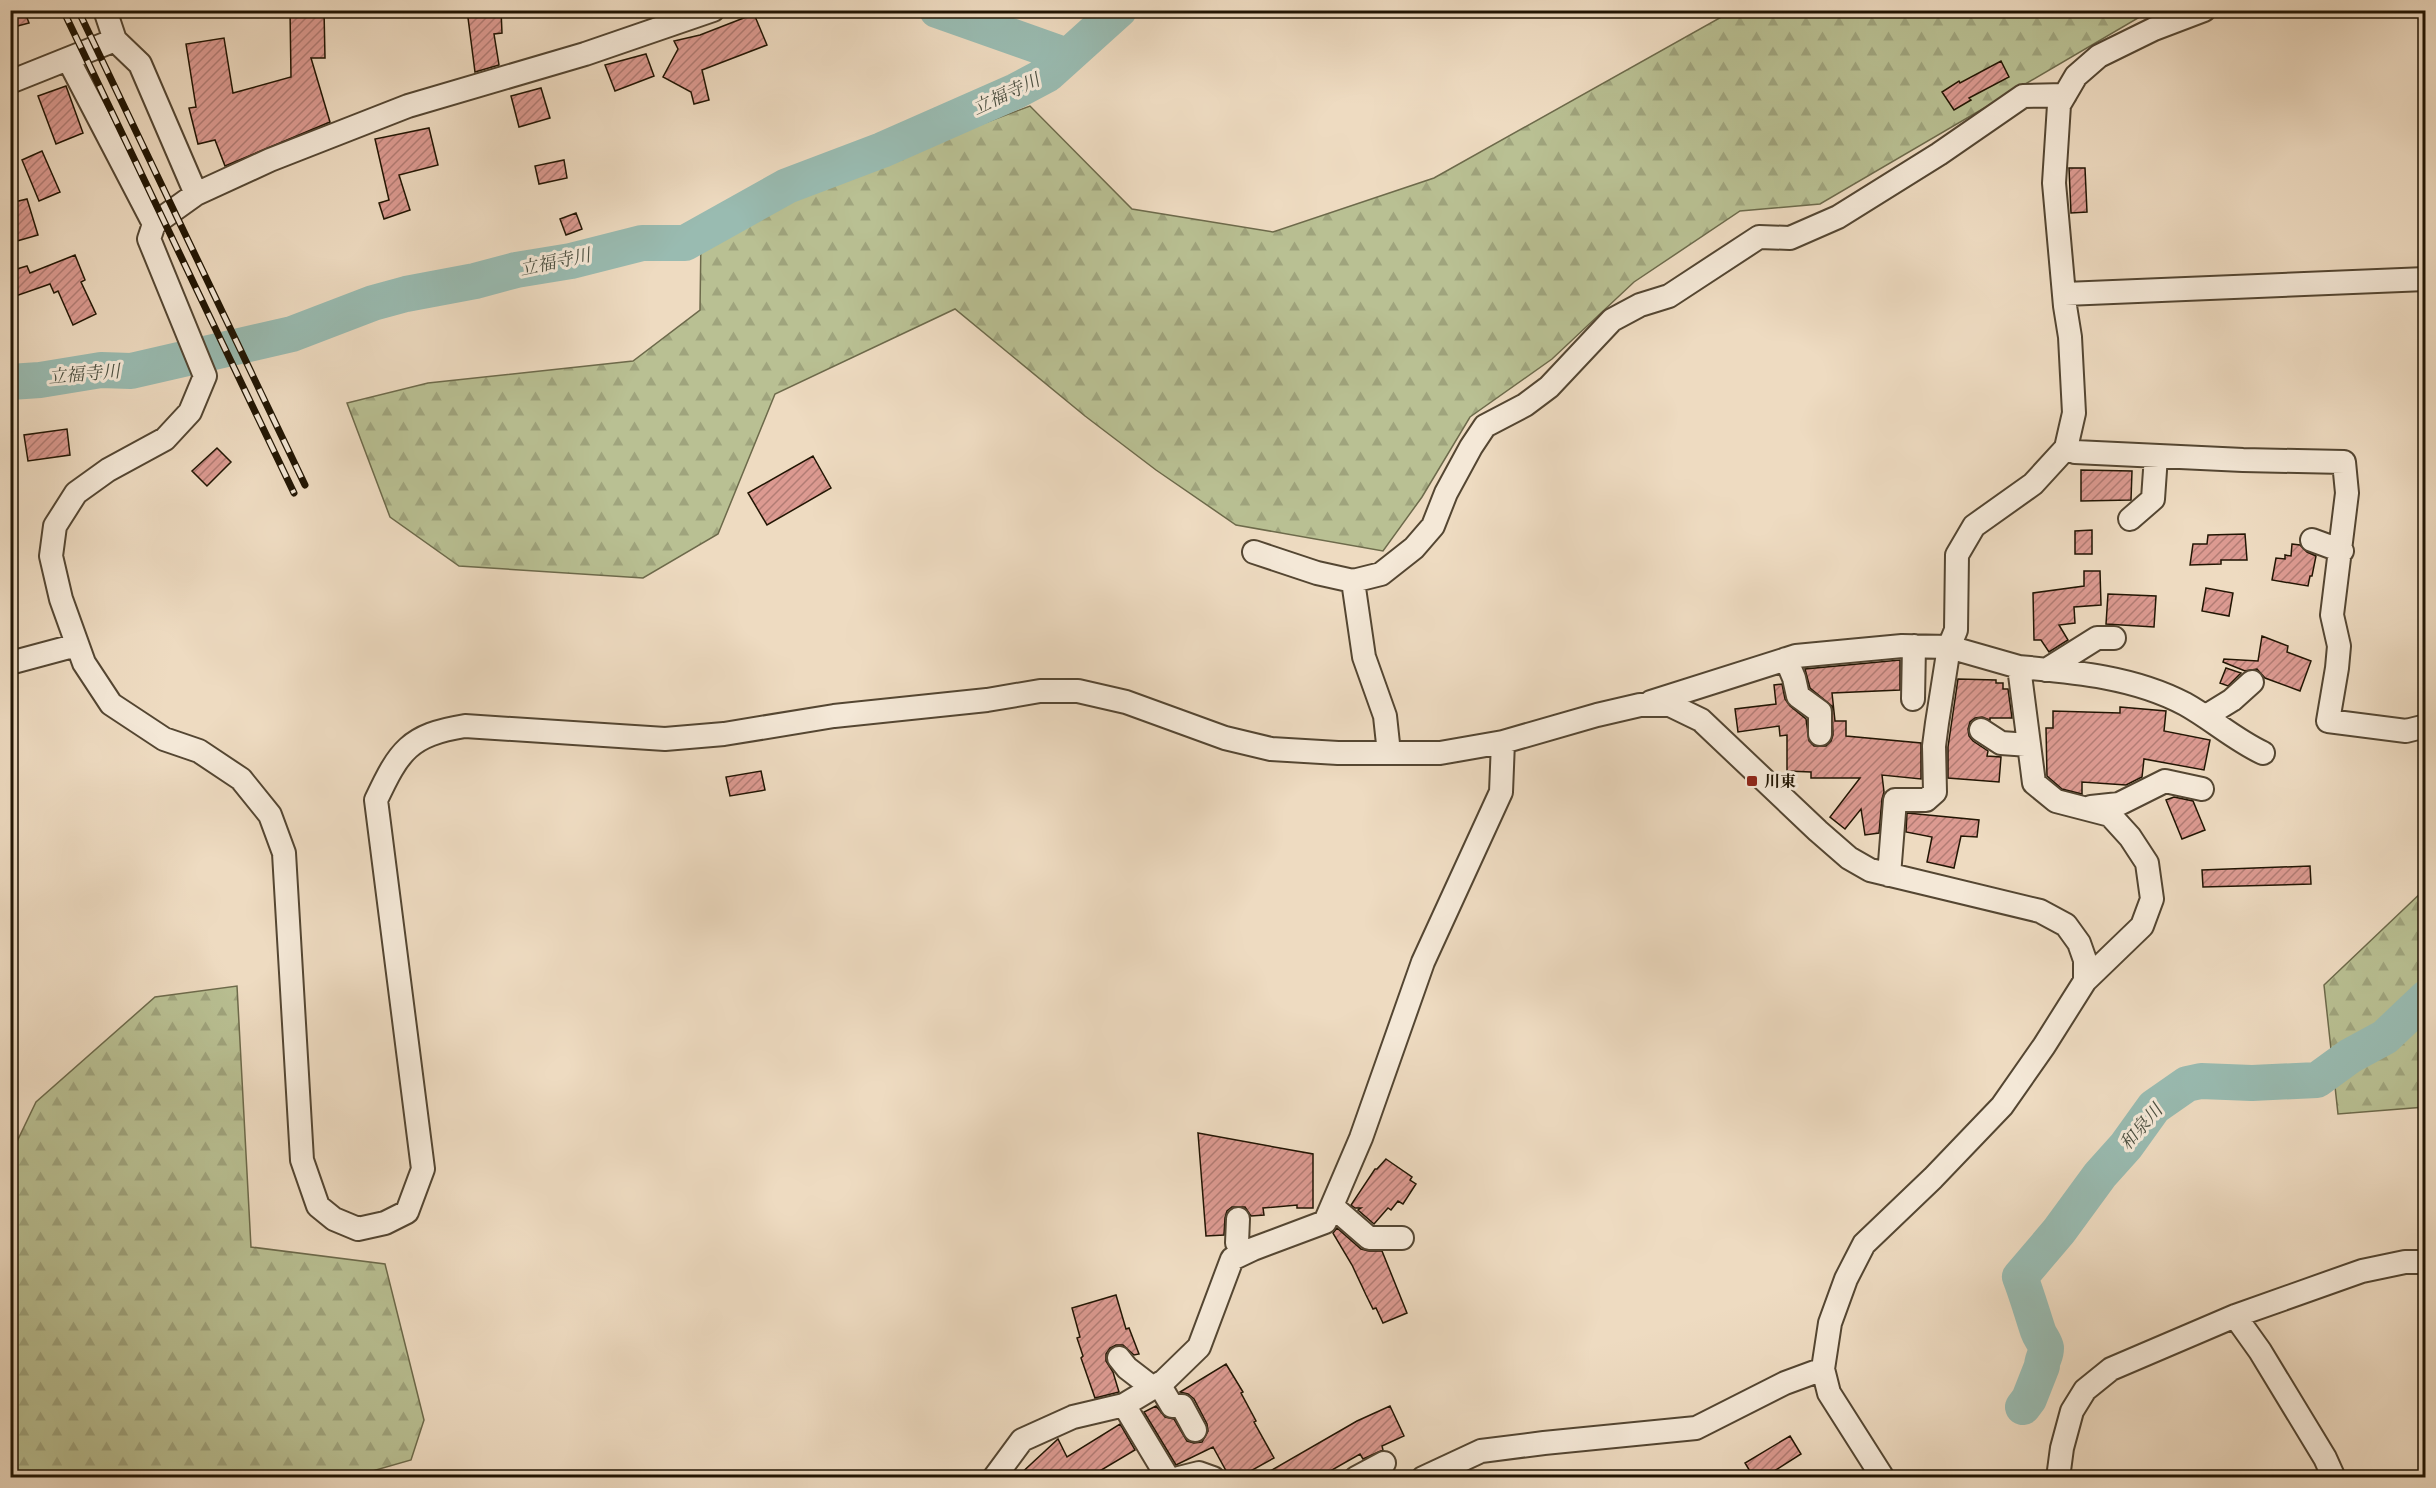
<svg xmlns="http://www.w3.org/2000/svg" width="2436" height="1488" font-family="Alegreya,'Noto Serif JP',serif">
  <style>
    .forest { fill: url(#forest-firs); stroke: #6d6a4b; stroke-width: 1.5 }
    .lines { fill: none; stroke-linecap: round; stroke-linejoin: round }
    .river { stroke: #99bbb1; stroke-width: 36 }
    .building { fill: url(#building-hatch); stroke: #211503; stroke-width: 1.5 }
    .minor-casing { stroke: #544632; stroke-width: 26 }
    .minor { stroke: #f4e8d7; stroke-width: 22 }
    .rail-casing { stroke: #211503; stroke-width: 7 }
    .rail { stroke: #f4e8d7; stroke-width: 4.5; stroke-dasharray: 14; stroke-linecap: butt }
    .poi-dot { fill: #8f2418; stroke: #f4e8d7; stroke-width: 2 }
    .labels { text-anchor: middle; stroke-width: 6; stroke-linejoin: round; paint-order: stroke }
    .poi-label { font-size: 16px; font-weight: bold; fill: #211503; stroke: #f4e8d7; text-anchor: start }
    .water-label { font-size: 18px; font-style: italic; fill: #4b4f40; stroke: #f4e8d7 }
  </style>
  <defs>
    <pattern id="forest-firs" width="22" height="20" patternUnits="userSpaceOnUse" patternTransform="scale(1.5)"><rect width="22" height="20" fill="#b9c093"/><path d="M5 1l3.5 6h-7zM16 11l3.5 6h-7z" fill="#9fa47d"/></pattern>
    <pattern id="building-hatch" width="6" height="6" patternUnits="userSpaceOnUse" patternTransform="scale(1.5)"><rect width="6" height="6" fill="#dc9a91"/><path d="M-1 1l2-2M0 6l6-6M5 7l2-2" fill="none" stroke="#b27c74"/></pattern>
  </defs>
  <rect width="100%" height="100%" fill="#eedbc1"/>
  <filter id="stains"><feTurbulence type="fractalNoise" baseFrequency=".00333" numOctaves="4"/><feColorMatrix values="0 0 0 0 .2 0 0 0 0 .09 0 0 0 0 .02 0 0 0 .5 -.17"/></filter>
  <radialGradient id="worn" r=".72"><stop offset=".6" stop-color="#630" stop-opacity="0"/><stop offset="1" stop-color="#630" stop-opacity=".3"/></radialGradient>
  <path class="forest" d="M 1732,11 L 2150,11 L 1820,204 L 1740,211 L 1634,282 L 1552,359 L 1470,417 L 1422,497 L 1383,551 L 1236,525 L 1156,470 L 1085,416 L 955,309 L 775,394 L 718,534 L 643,578 L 459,566 L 390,517 L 347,403 L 428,383 L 633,361 L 700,310 L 701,236 L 797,191 L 838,178 L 1030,106 L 1132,209 L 1273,232 L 1434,178 Z
    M 2425,889 L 2425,1107 L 2338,1114 L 2324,985 Z
    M 237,986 L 251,1247 L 385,1264 L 424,1420 L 411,1460 L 348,1478 L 11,1477 L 11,1154 L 36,1102 L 155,997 Z"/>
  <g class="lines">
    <path class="river" d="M 937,10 L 1067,56
      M 10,382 L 40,380 L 101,370 L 131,371 L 292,334 L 373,303 L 406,294 L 475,281 L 516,270 L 571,261 L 642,243 L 685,243 L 787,186 L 882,150 L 1016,91 L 1048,74 L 1119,10
      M 2023,1407 L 2029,1399 L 2042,1366 C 2042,1359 2046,1356 2046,1348 C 2045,1342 2040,1337 2038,1331 C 2032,1313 2027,1295 2020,1277 L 2059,1231 L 2100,1175 L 2126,1146 L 2154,1107 L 2187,1084 L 2201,1081 L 2252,1083 L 2317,1080 L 2350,1056 L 2385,1037 L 2426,998"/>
  </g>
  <path class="building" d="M 10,10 L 24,10 L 29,23 L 10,28 Z
    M 290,10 L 324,10 L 325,58 L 311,58 L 330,122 L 225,166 L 215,140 L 198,144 L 189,108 L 196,107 L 186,44 L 224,38 L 233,93 L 291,77 Z
    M 467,10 L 501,10 L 502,33 L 494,34 L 499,65 L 475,72 Z
    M 754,14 L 767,45 L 702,70 L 709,100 L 694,104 L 691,92 L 663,77 L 678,49 L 674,41 L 700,35 Z
    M 646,54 L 654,76 L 615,91 L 605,65 Z
    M 2001,61 L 2009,77 L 1969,98 L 1971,100 L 1954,110 L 1942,92 L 1959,81 L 1960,83 Z
    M 66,86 L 83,133 L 56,144 L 38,96 Z
    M 541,88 L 550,118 L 519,127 L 511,96 Z
    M 429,128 L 438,165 L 399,175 L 410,210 L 384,219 L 379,203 L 389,200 L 375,139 Z
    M 42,151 L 60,192 L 39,201 L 22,160 Z
    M 564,160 L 567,178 L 539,184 L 535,166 Z
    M 2069,168 L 2085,168 L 2087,212 L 2071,213 Z
    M 27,199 L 38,235 L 17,241 L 10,218 L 10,203 Z
    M 576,213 L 582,229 L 566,235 L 560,219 Z
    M 75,255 L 85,280 L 81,282 L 96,314 L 73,325 L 58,291 L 54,293 L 50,284 L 10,298 L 10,271 L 27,266 L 30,273 Z
    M 67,429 L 70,455 L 28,461 L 24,435 Z
    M 217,448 L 231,462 L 207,486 L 192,471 Z
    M 813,456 L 831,488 L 767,525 L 748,493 Z
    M 2081,470 L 2132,471 L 2131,500 L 2081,501 Z
    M 2092,530 L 2092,554 L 2075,554 L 2075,531 Z
    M 2245,534 L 2247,560 L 2221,560 L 2221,564 L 2190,565 L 2193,544 L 2207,544 L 2208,535 Z
    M 2292,544 L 2300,545 L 2307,552 L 2316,556 L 2312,576 L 2310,576 L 2308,586 L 2272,580 L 2276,558 L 2285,559 L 2285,555 L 2291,556 Z
    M 2084,571 L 2100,571 L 2101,605 L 2074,607 L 2075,623 L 2059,625 L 2068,640 L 2049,652 L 2041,640 L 2034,640 L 2033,593 L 2084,586 Z
    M 2206,588 L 2233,593 L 2229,616 L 2202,611 Z
    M 2108,594 L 2156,596 L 2154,627 L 2106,624 Z
    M 2262,636 L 2288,646 L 2287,652 L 2311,661 L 2300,691 L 2265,678 L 2257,669 L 2245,671 L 2223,662 L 2224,659 L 2258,661 Z
    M 1900,660 L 1900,690 L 1832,693 L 1835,721 L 1846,721 L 1846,736 L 1921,743 L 1921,779 L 1882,775 L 1884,792 L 1882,799 L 1879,833 L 1865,835 L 1861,809 L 1845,829 L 1830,817 L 1860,778 L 1811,778 L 1811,772 L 1787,771 L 1787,735 L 1780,736 L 1779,726 L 1738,732 L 1735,709 L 1776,704 L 1774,685 L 1782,684 L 1785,699 L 1790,706 L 1806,719 L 1809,741 L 1814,746 L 1826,746 L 1831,741 L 1833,735 L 1832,706 L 1810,688 L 1805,669 Z
    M 2226,668 L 2241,673 L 2228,686 L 2220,683 Z
    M 1958,679 L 1996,680 L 1996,683 L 2003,683 L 2003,689 L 2008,689 L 2012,718 L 1990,718 L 1990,720 L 1982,717 L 1975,718 L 1970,722 L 1968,729 L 1969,736 L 1973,741 L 1988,751 L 1987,756 L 2001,757 L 1999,782 L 1948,778 L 1948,747 Z
    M 2120,707 L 2166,711 L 2164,731 L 2210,740 L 2204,770 L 2144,759 L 2142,777 L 2126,785 L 2082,782 L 2082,794 L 2062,789 L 2047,776 L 2046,728 L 2053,728 L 2053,711 L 2120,713 Z
    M 761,771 L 765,790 L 730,796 L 726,777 Z
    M 2174,797 L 2193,801 L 2205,830 L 2182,839 L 2166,800 Z
    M 1907,813 L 1979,820 L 1977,837 L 1961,836 L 1954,868 L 1927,862 L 1932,837 L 1906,832 Z
    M 2310,866 L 2311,884 L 2203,887 L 2202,870 Z
    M 1198,1133 L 1313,1154 L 1313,1208 L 1297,1208 L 1297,1205 L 1263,1208 L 1264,1215 L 1251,1216 L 1245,1207 L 1232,1207 L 1227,1211 L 1225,1218 L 1224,1235 L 1206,1236 Z
    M 1386,1159 L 1412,1177 L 1410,1180 L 1416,1184 L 1403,1204 L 1398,1201 L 1391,1210 L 1388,1208 L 1374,1224 L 1358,1210 L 1361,1208 L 1355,1208 L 1351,1205 L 1375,1169 L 1377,1169 Z
    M 1337,1228 L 1361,1249 L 1369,1251 L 1382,1251 L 1407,1313 L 1383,1323 L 1376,1308 L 1373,1309 L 1366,1295 L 1352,1265 L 1334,1235 L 1333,1233 Z
    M 1116,1295 L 1126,1329 L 1129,1328 L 1139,1354 L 1134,1355 L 1123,1345 L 1116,1345 L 1110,1348 L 1106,1354 L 1106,1361 L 1113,1372 L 1119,1392 L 1095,1398 L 1081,1358 L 1083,1356 L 1077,1338 L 1080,1337 L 1072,1308 Z
    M 1226,1364 L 1243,1392 L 1241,1393 L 1256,1421 L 1254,1422 L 1274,1458 L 1238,1478 L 1230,1478 L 1213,1447 L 1176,1465 L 1144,1412 L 1156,1406 L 1165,1417 L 1174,1419 L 1187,1441 L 1194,1443 L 1202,1442 L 1208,1431 L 1207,1424 L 1194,1399 L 1188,1394 L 1180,1392 Z
    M 1390,1406 L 1404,1436 L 1382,1446 L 1383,1450 L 1363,1459 L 1360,1454 L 1318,1478 L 1258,1478 L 1357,1421 Z
    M 1120,1424 L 1135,1450 L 1088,1478 L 1016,1478 L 1058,1439 L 1067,1457 Z
    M 1790,1436 L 1801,1454 L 1763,1478 L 1754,1478 L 1745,1463 Z"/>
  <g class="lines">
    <g class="minor-casing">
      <path id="minor" d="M 105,10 L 115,40 L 140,64 L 196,194
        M 713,10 L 585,54 L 408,106 L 270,160 L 196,194 L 154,224 L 149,239 L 205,376 L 190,412 L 165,439 L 108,470 L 76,493 L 55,526 L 51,556 L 61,599 L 84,663 L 111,704 L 164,739 L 199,751 L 241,779 L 270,815 L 284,853 L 302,1160 L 318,1206 L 334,1219 L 358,1229 L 385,1223 L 407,1212 L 423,1169 L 376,800 C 399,751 409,735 465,726 L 665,739 L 724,734 L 834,716 L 987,700 L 1040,691 L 1078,691 L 1126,702 L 1225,738 L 1271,749 L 1338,753 L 1440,753 L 1503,742 L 1597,715 L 1640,705 L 1670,705 L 1701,720 L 1818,831 L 1849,858 L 1870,870 L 2040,911 L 2066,925 L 2079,943 L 2085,960 L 2085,981 L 2044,1046 L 2002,1106 L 1933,1178 L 1864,1244 L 1846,1279 L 1830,1323 L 1823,1369 L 1829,1393 L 1883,1478
        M 68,59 L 154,224
        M 10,82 L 115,40
        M 2065,294 L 2426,279
        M 2066,448 L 2075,452 L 2243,460 L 2344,462 L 2347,493 L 2332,615 L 2339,646 L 2337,668 L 2328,721 L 2406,731 L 2426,726
        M 2130,519 L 2153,499 L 2156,456
        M 2312,540 L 2342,551
        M 1254,552 L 1317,573 L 1353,581
        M 1786,659 L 1794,678 L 1798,696 L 1820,712 L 1820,734
        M 10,663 L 77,645
        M 2019,667 C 2075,672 2134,677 2185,704 C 2212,719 2235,740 2263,753
        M 2046,670 L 2097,638 L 2114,638
        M 1913,699 L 1914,646
        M 1651,702 L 1796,656 L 1902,646 L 1949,647 L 2019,667 L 2034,783 L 2056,801 L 2110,815 L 2130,837 L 2147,863 L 2152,899 L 2142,926 L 2085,981
        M 2206,716 L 2232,700 L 2252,682
        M 1981,730 L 2001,743 L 2029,745
        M 1389,753 L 1385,716 L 1364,657 L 1353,581 L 1381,574 L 1414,548 L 1433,526 L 1446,493 L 1471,447 L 1485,426 L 1525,405 L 1549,387 L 1612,320 L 1640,305 L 1669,296 L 1759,237 L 1790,238 L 1838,217 L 1939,154 L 2023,96 L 2065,95
        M 2091,807 L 2119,804 L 2165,781 L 2202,789
        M 1889,875 L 1895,800 L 1926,800 L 1935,792 L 1934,746 L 1937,723 L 1949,647 L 1956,630 L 1957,555 L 1974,526 L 2033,484 L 2066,448 L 2074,413 L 2070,337 L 2065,306 L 2054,183 L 2059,105 L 2076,76 L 2099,56 L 2154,29 L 2204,10
        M 1332,1206 L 1369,1238 L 1402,1238
        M 1238,1219 L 1237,1243 L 1244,1253
        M 2235,1316 L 2260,1351 L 2325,1458 L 2334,1478
        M 1119,1358 L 1127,1368 L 1153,1388
        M 1159,1384 L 1172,1406 L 1182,1406 L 1195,1430
        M 1124,1405 L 1168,1478
        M 994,1478 L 1022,1440 L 1073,1417 L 1124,1405 L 1164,1381 L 1199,1347 L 1232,1259 L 1253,1249 L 1325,1222 L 1361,1138 L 1423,962 L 1501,792 L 1503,742
        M 1179,1478 L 1199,1473 L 1213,1478
        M 1356,1478 L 1384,1463
        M 1423,1478 L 1481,1451 L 1544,1443 L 1696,1428 L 1785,1383 L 1823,1369
        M 2058,1478 L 2062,1448 L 2072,1411 L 2085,1390 L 2111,1369 L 2235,1316 L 2362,1271 L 2405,1262 L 2426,1262"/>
    </g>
    <use href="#minor" class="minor"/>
    <g class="rail-casing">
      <path id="rail" d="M 63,10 L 294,493
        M 78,10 L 305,485"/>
    </g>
    <use href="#rail" class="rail"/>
  </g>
  <rect class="poi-dot" x="1746" y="775" width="12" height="12" rx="3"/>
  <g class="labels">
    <g class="poi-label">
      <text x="1764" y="787">川東</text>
    </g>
    <g class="water-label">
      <text transform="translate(1006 94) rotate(-25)" y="6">立福寺川</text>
      <text transform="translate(555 262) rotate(-12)" y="6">立福寺川</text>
      <text transform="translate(84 374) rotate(-5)" y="6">立福寺川</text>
      <text transform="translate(2141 1127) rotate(-49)" y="6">和泉川</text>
    </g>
  </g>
  <rect width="2436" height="1488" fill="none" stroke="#eedbc1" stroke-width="36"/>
  <rect x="12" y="12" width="2412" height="1464" fill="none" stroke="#211503" stroke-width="3"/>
  <rect x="18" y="18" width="2400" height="1452" fill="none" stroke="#211503" stroke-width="1.5"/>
  <rect width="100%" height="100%" filter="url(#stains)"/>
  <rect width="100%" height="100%" fill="url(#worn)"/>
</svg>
